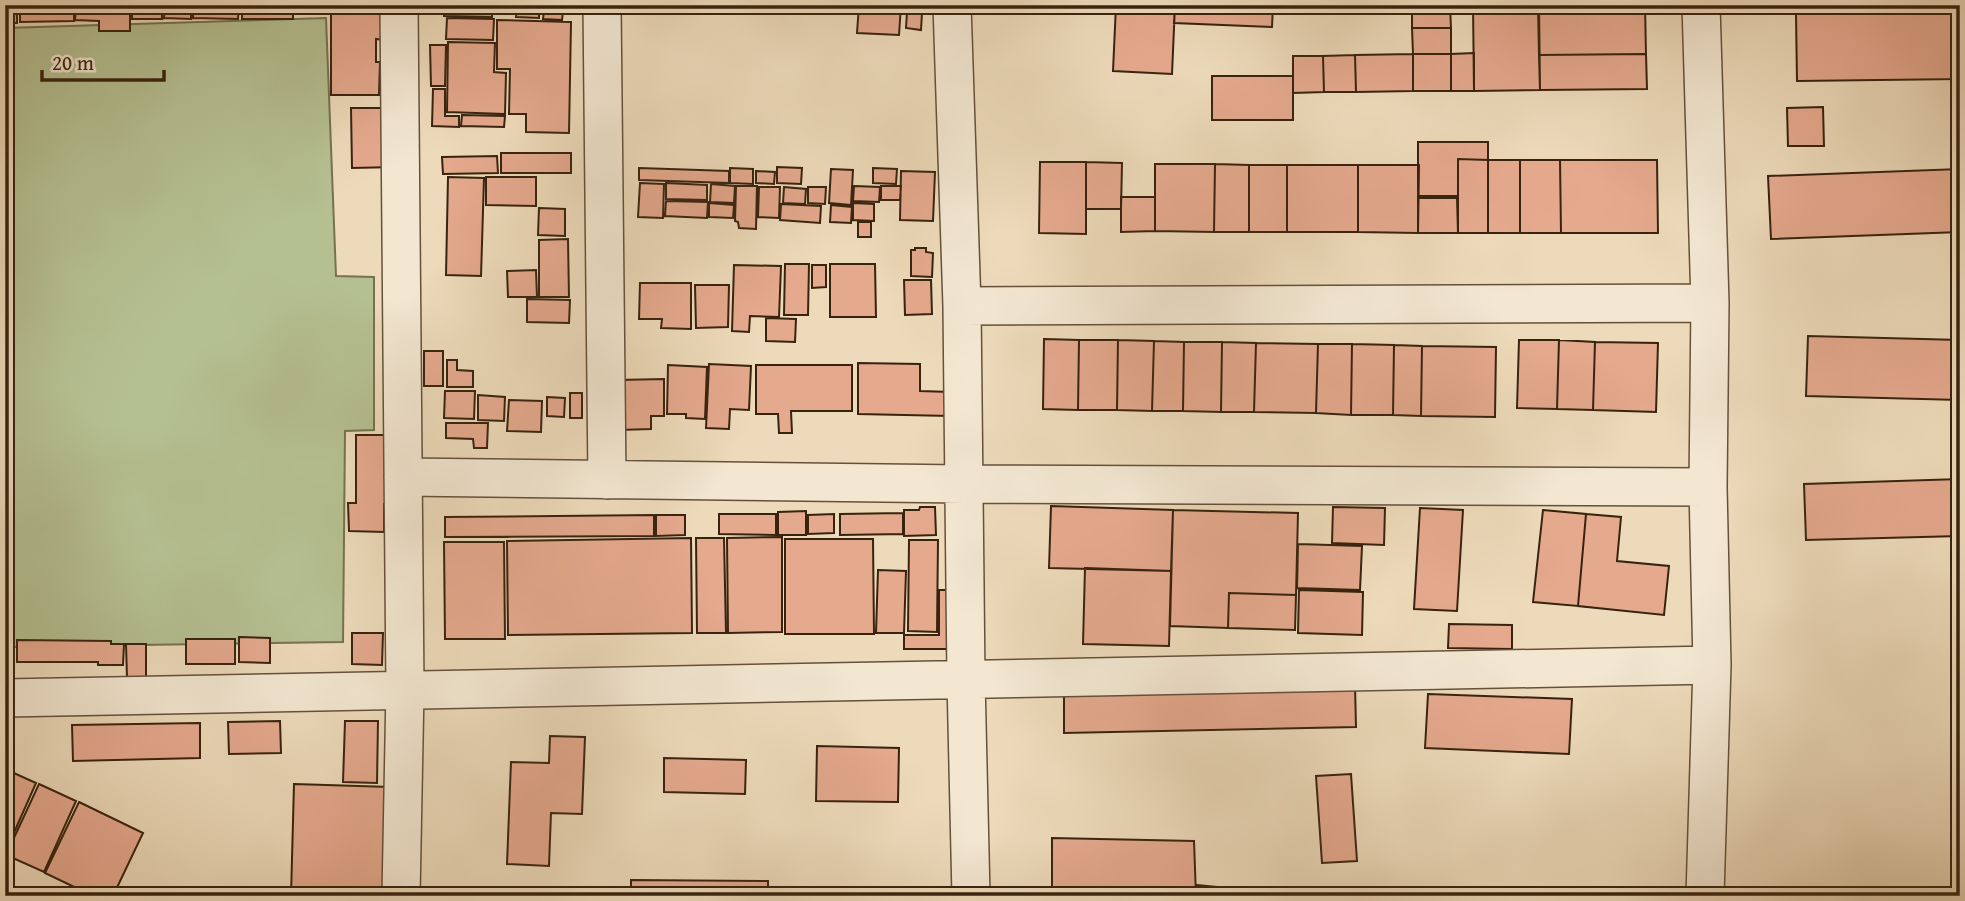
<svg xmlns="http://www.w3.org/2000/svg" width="1965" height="901" font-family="'Gentium Book Plus',serif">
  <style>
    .green { fill: #b5c092; stroke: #767250; stroke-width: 2 }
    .building { fill: #e5a98e; stroke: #38230f; stroke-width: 2 }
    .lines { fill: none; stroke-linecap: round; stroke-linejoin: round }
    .street-casing { stroke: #65513a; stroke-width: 40 }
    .street { stroke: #f3e7d2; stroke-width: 37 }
  </style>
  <rect width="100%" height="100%" fill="#eddaba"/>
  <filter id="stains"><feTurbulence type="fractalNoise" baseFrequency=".00286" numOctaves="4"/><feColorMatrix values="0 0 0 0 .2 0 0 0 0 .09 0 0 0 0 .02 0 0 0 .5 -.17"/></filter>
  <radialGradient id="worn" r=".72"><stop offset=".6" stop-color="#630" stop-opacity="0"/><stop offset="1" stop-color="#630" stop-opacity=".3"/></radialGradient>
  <path class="green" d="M 326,18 L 336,276 L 374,277 L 374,430 L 345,431 L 343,642 L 5,647 L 5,28 Z"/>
  <path class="building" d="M 5,5 L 17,5 L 17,23 L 5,23 Z
    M 20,5 L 74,5 L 74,21 L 20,22 Z
    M 132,5 L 162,5 L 162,19 L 132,19 Z
    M 165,5 L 191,5 L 191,19 L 164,18 Z
    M 193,5 L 239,5 L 238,19 L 193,18 Z
    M 242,5 L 293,5 L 293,19 L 242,19 Z
    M 297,5 L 376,5 L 376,11 L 297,11 Z
    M 444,5 L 492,6 L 492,17 L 444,16 Z
    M 859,5 L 901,5 L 899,35 L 857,33 Z
    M 1116,5 L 1175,5 L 1172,74 L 1113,71 Z
    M 1175,5 L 1273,5 L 1272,27 L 1174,23 Z
    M 1412,5 L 1450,5 L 1451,28 L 1412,28 Z
    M 1473,5 L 1539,5 L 1540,90 L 1474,91 Z
    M 1538,5 L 1645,5 L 1646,54 L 1539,55 Z
    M 76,8 L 124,9 L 124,12 L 130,13 L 130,31 L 99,31 L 99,21 L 75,20 Z
    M 517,9 L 539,10 L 539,18 L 516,17 Z
    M 544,11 L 563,12 L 562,20 L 543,19 Z
    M 331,12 L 384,12 L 384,40 L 376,39 L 376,62 L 380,62 L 379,95 L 331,95 Z
    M 907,12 L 922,13 L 921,30 L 906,28 Z
    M 1960,12 L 1960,79 L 1797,81 L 1796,14 Z
    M 447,18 L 494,19 L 493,40 L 446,39 Z
    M 497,20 L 571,22 L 569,133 L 526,132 L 526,114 L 509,114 L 510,69 L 497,69 Z
    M 1412,28 L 1451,28 L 1451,54 L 1413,54 Z
    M 448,42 L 495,43 L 494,72 L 506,73 L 505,114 L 447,112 Z
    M 430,45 L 446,45 L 445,86 L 431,86 Z
    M 1474,53 L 1474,91 L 1451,91 L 1451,54 Z
    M 1413,54 L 1451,54 L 1451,91 L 1413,91 Z
    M 1413,54 L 1413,91 L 1356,92 L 1355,55 Z
    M 1646,54 L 1647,89 L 1540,90 L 1539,55 Z
    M 1355,55 L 1356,92 L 1324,92 L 1323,56 Z
    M 1293,56 L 1323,56 L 1324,92 L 1293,93 Z
    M 1212,76 L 1293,76 L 1293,120 L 1212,120 Z
    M 433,89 L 445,89 L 445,116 L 459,116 L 459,127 L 432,126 Z
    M 1823,107 L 1824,146 L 1788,146 L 1787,108 Z
    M 351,108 L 396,108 L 396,167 L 352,168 Z
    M 462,115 L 505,116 L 504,127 L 461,126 Z
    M 1418,142 L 1488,142 L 1488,160 L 1458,159 L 1458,196 L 1418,196 Z
    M 501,153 L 571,153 L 571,173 L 501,173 Z
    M 497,156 L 498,173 L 443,174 L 442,157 Z
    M 1458,159 L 1488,160 L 1488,233 L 1458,233 Z
    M 1488,160 L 1520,160 L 1520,233 L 1488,233 Z
    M 1520,160 L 1560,160 L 1561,233 L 1520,233 Z
    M 1560,160 L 1657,160 L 1658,233 L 1561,233 Z
    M 1040,162 L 1086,162 L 1086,234 L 1039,233 Z
    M 1086,162 L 1122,163 L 1121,209 L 1086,209 Z
    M 1155,164 L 1215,164 L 1214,232 L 1155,231 Z
    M 1215,164 L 1249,165 L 1249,232 L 1214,232 Z
    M 1249,165 L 1287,165 L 1287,232 L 1249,232 Z
    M 1287,165 L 1358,165 L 1358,232 L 1287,232 Z
    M 1358,165 L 1419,165 L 1418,233 L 1358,232 Z
    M 777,167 L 802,168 L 801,184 L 777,183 Z
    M 639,168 L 729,171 L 729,183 L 639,180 Z
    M 730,168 L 753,169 L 753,184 L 730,183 Z
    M 873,168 L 897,169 L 896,184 L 873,183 Z
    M 831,169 L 853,170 L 851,205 L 829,203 Z
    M 1960,169 L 1960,232 L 1771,239 L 1768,176 Z
    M 756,171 L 775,172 L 774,184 L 756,183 Z
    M 901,171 L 935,172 L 933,221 L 900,220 Z
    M 448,177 L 484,178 L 481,276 L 446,275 Z
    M 486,177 L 536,177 L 536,206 L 486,205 Z
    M 640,183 L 664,184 L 663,218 L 638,217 Z
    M 666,183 L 707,185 L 707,200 L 666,199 Z
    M 711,184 L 735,186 L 734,203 L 710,202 Z
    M 736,186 L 757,186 L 756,229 L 739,228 L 738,222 L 735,221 Z
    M 854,186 L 880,187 L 879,202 L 853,201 Z
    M 881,186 L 901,186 L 900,200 L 881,200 Z
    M 759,187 L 780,187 L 779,218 L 758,217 Z
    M 784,187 L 806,189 L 805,204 L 783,203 Z
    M 808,187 L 826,187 L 825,204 L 808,203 Z
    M 1121,197 L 1155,197 L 1155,231 L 1121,232 Z
    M 1418,198 L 1457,198 L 1458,233 L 1418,233 Z
    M 666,201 L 708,202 L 707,218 L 665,216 Z
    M 709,203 L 734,205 L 733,218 L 709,217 Z
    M 853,203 L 874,204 L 874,221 L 853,220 Z
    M 781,204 L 821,206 L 820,223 L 780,220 Z
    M 831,205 L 852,207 L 851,223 L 830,222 Z
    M 539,208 L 565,209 L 565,236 L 538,235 Z
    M 858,222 L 871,222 L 871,237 L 858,237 Z
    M 568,239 L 569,297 L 539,297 L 539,240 Z
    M 915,248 L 926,248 L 926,252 L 933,253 L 932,277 L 911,276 L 911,250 L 915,250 Z
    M 785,264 L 809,264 L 808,315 L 784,315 Z
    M 830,264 L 875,264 L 876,317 L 830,317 Z
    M 734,265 L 781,266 L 779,317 L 750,316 L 749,332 L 732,331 Z
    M 812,265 L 826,265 L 826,287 L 812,288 Z
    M 536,270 L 537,297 L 508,297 L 507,271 Z
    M 904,280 L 931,280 L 932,314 L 905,315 Z
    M 640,283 L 691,283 L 691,329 L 661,328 L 662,319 L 639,319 Z
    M 695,285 L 729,285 L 728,327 L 696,328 Z
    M 527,299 L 570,300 L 569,323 L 527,322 Z
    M 766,318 L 796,319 L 795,342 L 766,341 Z
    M 1808,336 L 1960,340 L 1960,400 L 1806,396 Z
    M 1044,339 L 1079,340 L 1078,410 L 1043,409 Z
    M 1079,340 L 1118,340 L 1117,410 L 1078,410 Z
    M 1118,340 L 1154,341 L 1152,411 L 1117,410 Z
    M 1519,340 L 1559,340 L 1557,409 L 1517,408 Z
    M 1559,340 L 1595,342 L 1593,410 L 1557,409 Z
    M 1154,341 L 1184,342 L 1183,411 L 1152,411 Z
    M 1184,342 L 1222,342 L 1221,412 L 1183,411 Z
    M 1222,342 L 1256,343 L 1254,412 L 1221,412 Z
    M 1595,342 L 1658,343 L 1656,412 L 1593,410 Z
    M 1256,343 L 1318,344 L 1316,413 L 1254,412 Z
    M 1318,344 L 1352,344 L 1351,415 L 1316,413 Z
    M 1352,344 L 1394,345 L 1393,415 L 1351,415 Z
    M 1394,345 L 1422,346 L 1421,416 L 1393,415 Z
    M 1422,346 L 1496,347 L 1495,417 L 1421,416 Z
    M 424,351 L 443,351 L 443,386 L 424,386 Z
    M 447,360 L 457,360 L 457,370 L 473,371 L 473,387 L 447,387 Z
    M 858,363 L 920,364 L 920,391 L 951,392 L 950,416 L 858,414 Z
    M 709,364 L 751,366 L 749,410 L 730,409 L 729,429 L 706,428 Z
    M 668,365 L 707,367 L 705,419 L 686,418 L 686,414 L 667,414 Z
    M 756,365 L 852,365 L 852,411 L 791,411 L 792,433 L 779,433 L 778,414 L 756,414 Z
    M 664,379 L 664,416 L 651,416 L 651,429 L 618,430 L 618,380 Z
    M 445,391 L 475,391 L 474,419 L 444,418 Z
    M 570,393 L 582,393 L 582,418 L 570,418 Z
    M 478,395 L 505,397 L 504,421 L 478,420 Z
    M 547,397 L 565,398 L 564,417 L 547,416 Z
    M 509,400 L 542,401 L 541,432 L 507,431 Z
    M 446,423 L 488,423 L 487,448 L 474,448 L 473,439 L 446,438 Z
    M 356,435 L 392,435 L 391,504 L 384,504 L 384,532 L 349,531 L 348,503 L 356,503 Z
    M 1960,479 L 1960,536 L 1806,540 L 1804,484 Z
    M 1051,506 L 1173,510 L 1171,571 L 1049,568 Z
    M 920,507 L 935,507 L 936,535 L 904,536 L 904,510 L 919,510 Z
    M 1333,507 L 1385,508 L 1384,545 L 1332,543 Z
    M 1420,508 L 1463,510 L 1457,611 L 1414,609 Z
    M 1173,510 L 1298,513 L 1296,595 L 1229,593 L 1228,628 L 1170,626 Z
    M 1543,510 L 1586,514 L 1578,606 L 1533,602 Z
    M 806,511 L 806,535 L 778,535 L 778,512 Z
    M 903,513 L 903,534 L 840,535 L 840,514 Z
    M 719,514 L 776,514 L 776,535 L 719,534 Z
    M 834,514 L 834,533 L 808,534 L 808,515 Z
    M 1586,514 L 1621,517 L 1617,561 L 1669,566 L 1664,615 L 1578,606 Z
    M 654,515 L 654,536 L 445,537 L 445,517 Z
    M 656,515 L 685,515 L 685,535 L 656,536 Z
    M 782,537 L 782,632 L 728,633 L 727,538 Z
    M 691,538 L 692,633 L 508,635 L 507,541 Z
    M 696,538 L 724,538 L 726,633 L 697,633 Z
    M 785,539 L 873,539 L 874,634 L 785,634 Z
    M 909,540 L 938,540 L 937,632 L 908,631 Z
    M 444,542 L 504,542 L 505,639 L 445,639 Z
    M 1298,544 L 1362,546 L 1360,590 L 1297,588 Z
    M 1085,568 L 1171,571 L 1169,646 L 1083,644 Z
    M 878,570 L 906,571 L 904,633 L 876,633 Z
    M 939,590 L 951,590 L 951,649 L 904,649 L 904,635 L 939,635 Z
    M 1299,590 L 1363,592 L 1362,635 L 1298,633 Z
    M 1229,593 L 1296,595 L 1295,630 L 1228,628 Z
    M 5,618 L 13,618 L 13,638 L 5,639 Z
    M 1449,624 L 1512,625 L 1512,649 L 1448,648 Z
    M 352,633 L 383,633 L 382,665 L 352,664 Z
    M 239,637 L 270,638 L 270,663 L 239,662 Z
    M 186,639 L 235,639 L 235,664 L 186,664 Z
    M 17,640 L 111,641 L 111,644 L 124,644 L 123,665 L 98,665 L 98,662 L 17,662 Z
    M 126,644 L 146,644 L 146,679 L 127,678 Z
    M 1355,685 L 1356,727 L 1064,733 L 1064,692 Z
    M 1428,694 L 1572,699 L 1569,754 L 1425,748 Z
    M 280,721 L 281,753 L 229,754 L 228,722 Z
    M 345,721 L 378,721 L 377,783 L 343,782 Z
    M 200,723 L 200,758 L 73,761 L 72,725 Z
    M 550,736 L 585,737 L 582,814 L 551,813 L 549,866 L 507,864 L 511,762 L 549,763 Z
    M 817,746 L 899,748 L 898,802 L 816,801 Z
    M 664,758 L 746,760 L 745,794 L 664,792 Z
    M 5,769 L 36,783 L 5,853 Z
    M 1351,774 L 1357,861 L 1322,863 L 1316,776 Z
    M 39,784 L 76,801 L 44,872 L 6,855 Z
    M 294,784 L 390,787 L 387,896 L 291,896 Z
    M 79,802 L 143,833 L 113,896 L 93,896 L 45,873 Z
    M 1052,838 L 1194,841 L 1196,896 L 1052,896 Z
    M 631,880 L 768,881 L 768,896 L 631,896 Z
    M 1197,885 L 1257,891 L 1256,896 L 1197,896 Z"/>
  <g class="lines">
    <g class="street-casing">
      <path id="street" d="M 399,5 L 405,689 L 401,896
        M 602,5 L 607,480
        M 952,5 L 962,306 L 966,680 L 971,896
        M 1701,5 L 1710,303 L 1708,487 L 1712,665 L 1705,896
        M 962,306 L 1710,303
        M 403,477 L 964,484 L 1708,487
        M 5,698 L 1712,665"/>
    </g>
    <use href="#street" class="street"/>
  </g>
  <rect width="1965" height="901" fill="none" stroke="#eddaba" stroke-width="28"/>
  <rect x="7" y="7" width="1951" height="887" fill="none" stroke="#38230f" stroke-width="3.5"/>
  <rect x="14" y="14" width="1937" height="873" fill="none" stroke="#38230f" stroke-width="2"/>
  <path d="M42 70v10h122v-10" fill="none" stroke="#38230f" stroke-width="3.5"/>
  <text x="52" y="70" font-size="21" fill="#38230f" stroke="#f3e7d2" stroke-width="5" paint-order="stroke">20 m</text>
  <rect width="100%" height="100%" filter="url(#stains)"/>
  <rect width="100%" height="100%" fill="url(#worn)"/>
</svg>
